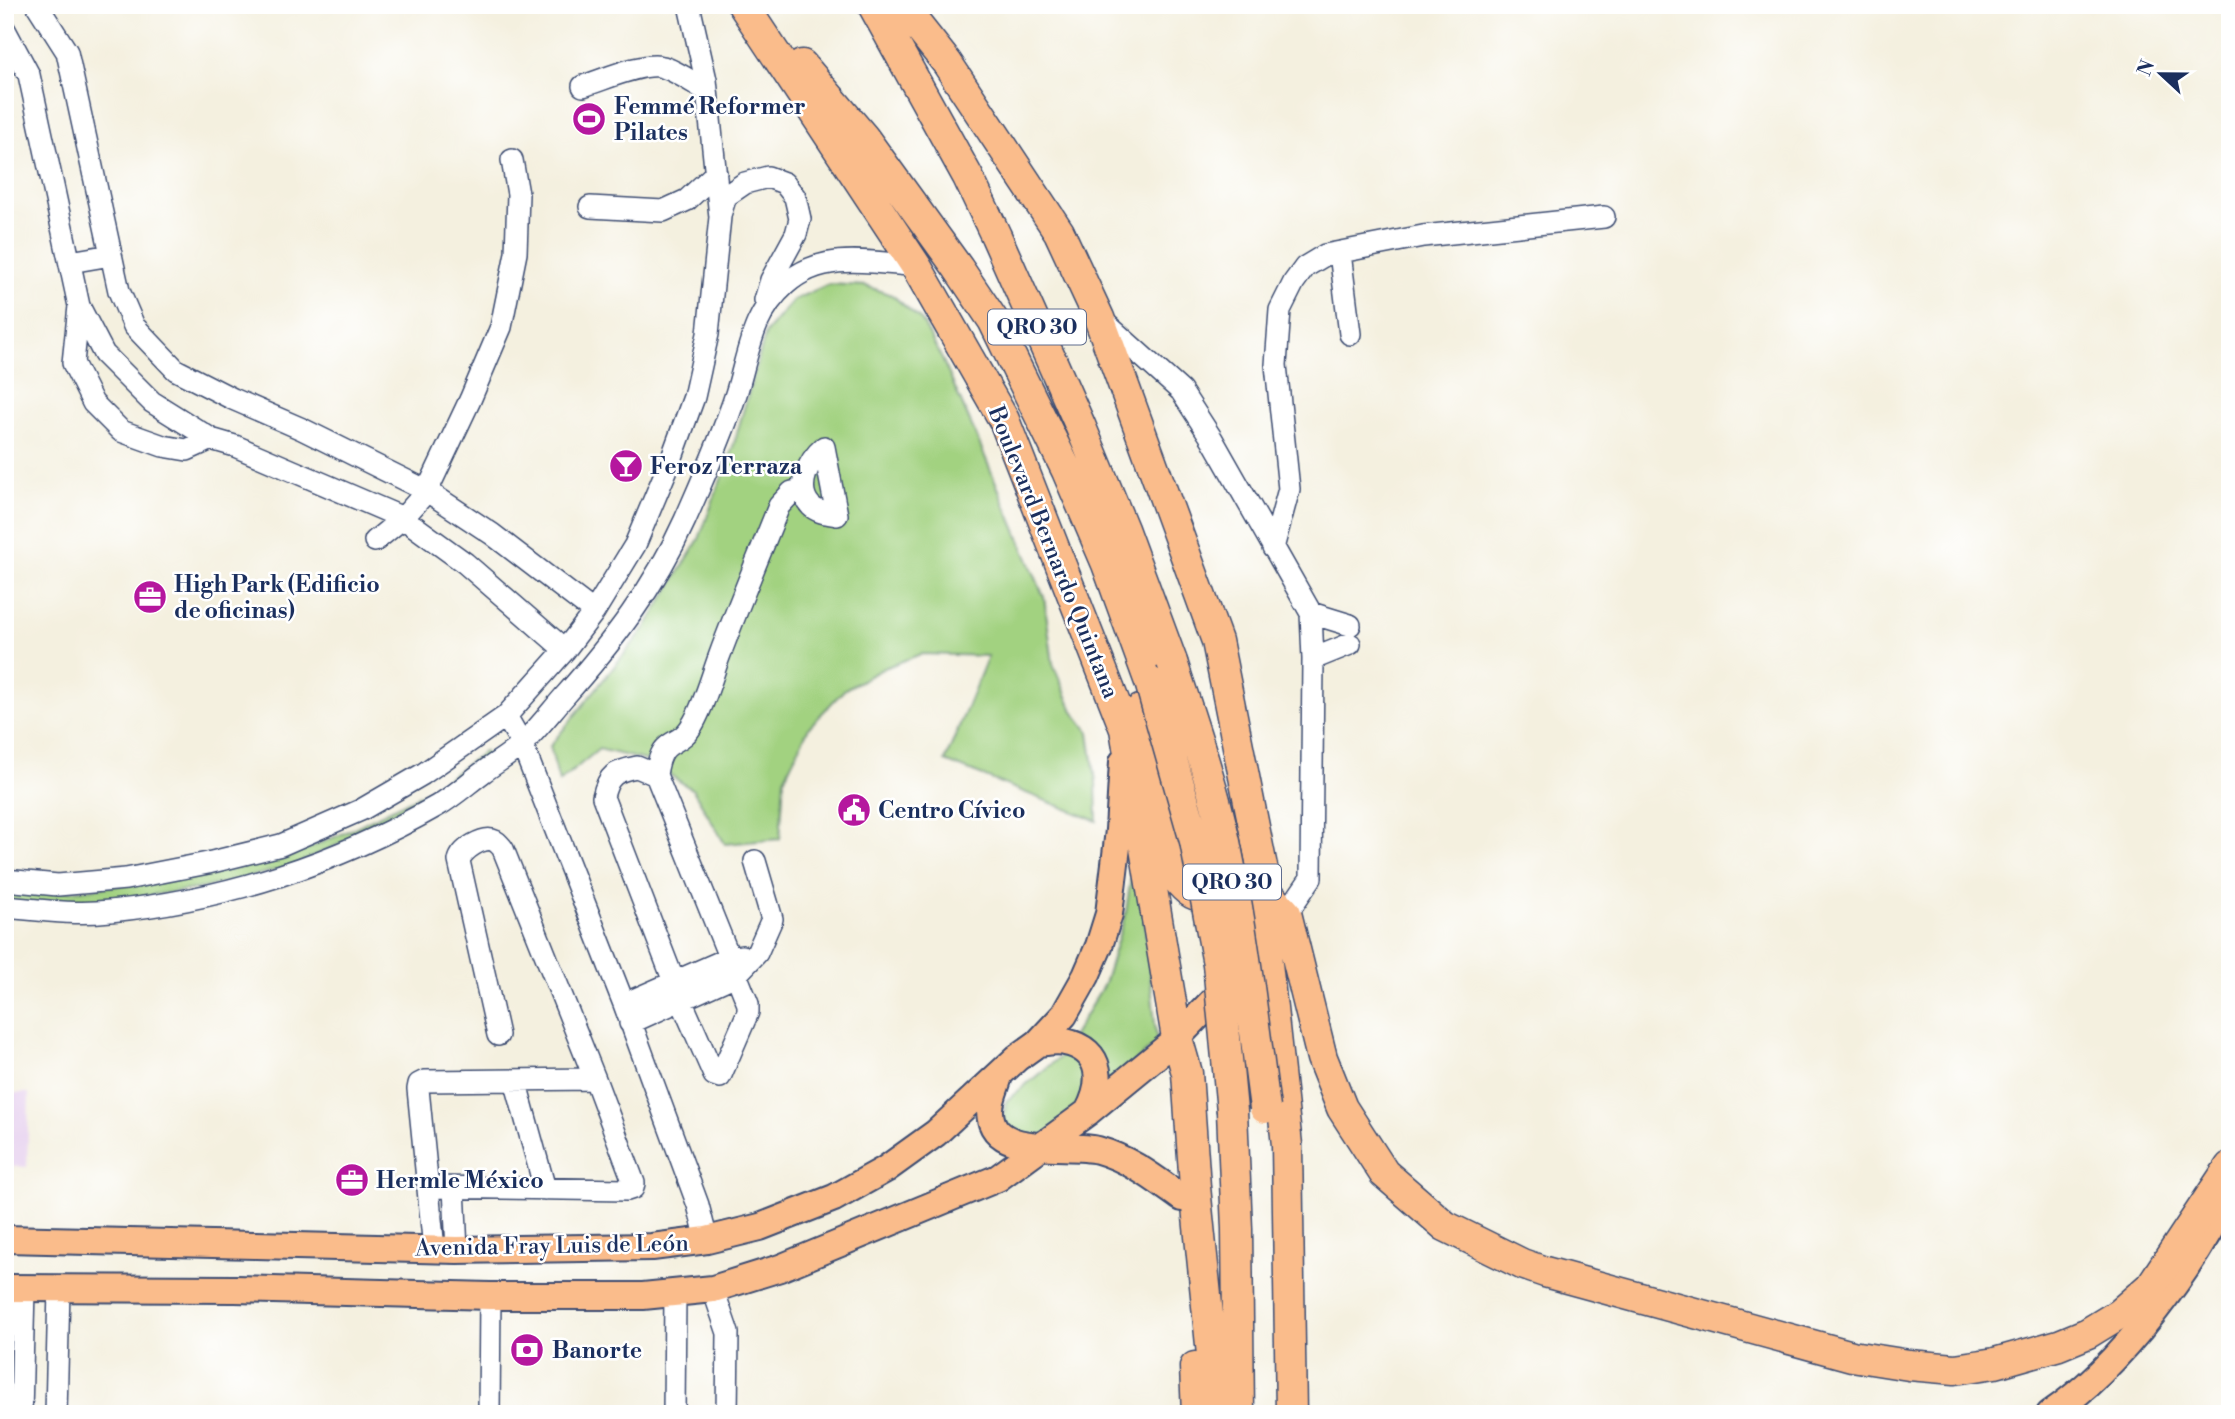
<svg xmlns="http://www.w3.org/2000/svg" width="2235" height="1419" font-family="'Libre Bodoni',serif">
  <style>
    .built { fill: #e7d2ef }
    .green { fill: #a2d280; stroke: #5e806f; stroke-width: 2 }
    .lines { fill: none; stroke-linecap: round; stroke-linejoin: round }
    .minor-casing { stroke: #3c4c71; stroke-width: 24 }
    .major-casing { stroke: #3c4c71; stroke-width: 30 }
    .highway-casing { stroke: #3c4c71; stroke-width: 33 }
    .minor { stroke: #fff; stroke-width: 21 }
    .major { stroke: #fabc8b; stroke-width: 26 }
    .highway { stroke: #fabc8b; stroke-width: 30 }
    .highway-bridge-casing { stroke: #3c4c71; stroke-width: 33; stroke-linecap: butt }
    .highway-bridge { stroke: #fabc8b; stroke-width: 30 }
    .labels { text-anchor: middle; stroke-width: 5; stroke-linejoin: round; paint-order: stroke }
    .shield { fill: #fff; stroke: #5f6d8e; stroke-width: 2 }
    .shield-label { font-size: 21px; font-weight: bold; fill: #1b2f5e }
    .poi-label { font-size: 23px; font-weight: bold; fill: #1b2f5e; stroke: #fff; text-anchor: start }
    .street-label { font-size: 23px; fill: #1b2f5e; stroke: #fff }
  </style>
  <rect width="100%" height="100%" fill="#fff"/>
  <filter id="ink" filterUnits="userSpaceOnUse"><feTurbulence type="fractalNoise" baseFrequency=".0143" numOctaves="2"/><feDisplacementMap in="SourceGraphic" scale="14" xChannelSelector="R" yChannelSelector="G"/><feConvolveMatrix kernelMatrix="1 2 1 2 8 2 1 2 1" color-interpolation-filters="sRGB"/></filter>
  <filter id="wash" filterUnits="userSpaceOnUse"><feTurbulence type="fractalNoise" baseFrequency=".00686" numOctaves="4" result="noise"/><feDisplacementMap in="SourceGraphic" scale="28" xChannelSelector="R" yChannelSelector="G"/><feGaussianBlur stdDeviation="1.57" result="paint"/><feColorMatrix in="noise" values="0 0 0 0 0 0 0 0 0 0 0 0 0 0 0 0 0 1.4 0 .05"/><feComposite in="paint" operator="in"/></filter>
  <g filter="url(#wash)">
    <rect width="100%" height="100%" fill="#f4f0df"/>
    <path class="built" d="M 5,1093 L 29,1093 L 27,1167 L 5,1166 Z"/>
    <path class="green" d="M 829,284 L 866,286 L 892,295 L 922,321 L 943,361 L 975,433 L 1044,597 L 1053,664 L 1073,711 L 1089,732 L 1096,782 L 1097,821 L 945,761 L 988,656 L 921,654 L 884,668 L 845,689 L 809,727 L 784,779 L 780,839 L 725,844 L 693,790 L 648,761 L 599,749 L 559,782 L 550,746 L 646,627 L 699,539 L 733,447 L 766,332 L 793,300 Z
      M 485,751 L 488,759 L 440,796 L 293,866 L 203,888 L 70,906 L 5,902 L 5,890 L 69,891 L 195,877 L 286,858 L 344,833 L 432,789 Z
      M 1136,839 L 1157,1043 L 1040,1143 L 1002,1128 L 1006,1101 L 1061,1056 L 1104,984 L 1126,912 Z"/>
  </g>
  <g filter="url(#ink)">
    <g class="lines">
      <g class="minor-casing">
        <path id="minor" d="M 37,5 L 67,52 L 119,291 L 134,326 L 176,370 L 233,399 L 302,429 L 427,491 L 492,534 L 594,612
          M 5,30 L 29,75 L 79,306 L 104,354 L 152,402 L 211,439 L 235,446 L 403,518 L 465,563 L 565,650
          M 583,86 C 603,80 645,61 663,67 C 679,72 693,83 707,91
          M 590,207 L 663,211 L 687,200 L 716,173
          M 720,215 L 726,196 L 745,183 L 768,177 L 784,183 L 795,197 L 800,219 L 796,234 L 771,280 L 765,300
          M 1340,253 L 1350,334
          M 70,262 L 111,255
          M 79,306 L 73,363 L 93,403 L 121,431 L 163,446 L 187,450 L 211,439
          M 1103,321 L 1181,391 L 1212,439 L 1311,613 L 1313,659 L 1311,878 L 1280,923
          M 824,447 L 837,515 C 828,513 818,513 811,506 C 794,488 809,460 824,447 Z
          M 375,541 L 403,518 L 427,491 L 470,400 L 501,327 L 516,253 L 518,194 L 512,160
          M 1273,548 L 1289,489 L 1276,365 L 1280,310 L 1294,282 L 1305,267 L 1325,255 L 1423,236 L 1604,217
          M 1311,613 L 1350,625
          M 1313,659 L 1350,644
          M 506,716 L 522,744 L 624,1004 L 698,1205 L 707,1240
          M 637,767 L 656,775 L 748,1004 L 748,1012 L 720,1077 L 714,1075 L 681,1000 L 603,797 C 608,775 615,771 637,767 Z
          M 656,775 C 662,732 678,752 694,722 C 705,702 711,679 719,657 C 738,606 759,556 779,506 L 792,492 L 803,490
          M 5,880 L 58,885 L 126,879 L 208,863 L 281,845 L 361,810 L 423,774 L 506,716 L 565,650 L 594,612 L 635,545 L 672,457 L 694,397 L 708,334 L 720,217 L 706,80 L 689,5
          M 5,907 C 40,910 75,915 110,911 C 225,900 337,863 437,806 C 453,797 467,784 482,773 C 495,763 510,755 522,744 C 537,730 550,713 563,698 C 612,643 655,587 685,520 C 703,479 722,437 736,394 C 749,353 751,315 786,284 C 822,251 871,262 916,266
          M 624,1004 L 729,958 L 742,956
          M 630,1023 L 736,975 L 757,953 L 772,919 L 755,861
          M 515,1080 L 545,1189
          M 428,1187 L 627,1190 L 633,1188 L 634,1183 L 595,1079 L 503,849 C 502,847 497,842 495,841 C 484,835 461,850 459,861 L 498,1035
          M 454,1188 L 457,1250
          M 434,1249 L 418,1089 L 419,1084 L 425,1081 L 595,1079
          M 713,1289 L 728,1333 L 727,1414
          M 21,1414 L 24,1288
          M 56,1414 L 59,1289
          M 489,1414 L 490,1296
          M 674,1414 L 675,1294"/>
      </g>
      <g class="major-casing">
        <path id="major" d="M 1038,1043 C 1046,1042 1057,1040 1065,1042 C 1104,1050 1103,1084 1088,1112
          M 999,1076 C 996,1087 989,1101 990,1112 C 992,1159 1068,1142 1098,1150 C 1130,1159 1155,1179 1182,1198
          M 5,1239 L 457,1250 L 652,1247 L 707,1240 L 760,1227 L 834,1198 L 886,1169 L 936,1133 L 1017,1058 L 1038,1043 L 1064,1015 L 1086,976 L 1099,946 L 1109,914 L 1119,830 L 1123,762
          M 5,1288 L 235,1289 L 490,1296 L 643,1296 L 713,1289 L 780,1268 L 998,1178 L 1088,1112 L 1171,1044 L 1231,982
          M 2050,1414 C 2119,1368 2196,1265 2230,1190"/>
      </g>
      <g class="highway-casing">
        <path id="highway" d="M 743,5 L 916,266 L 1004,420 L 1125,729 L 1177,1038 L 1187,1073 L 1195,1187 L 1218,1414
          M 873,5 L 968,177 L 996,236 L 1080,425 L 1123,529 L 1172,662
          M 901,5 L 947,63 L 1059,232 L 1099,318 L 1217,641 L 1267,892 L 1265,945 L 1287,1145 L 1291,1414
          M 802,65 L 864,138 L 958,268 L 993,320 L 1067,471 L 1107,564 L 1150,682
          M 1140,710 L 1144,721 L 1176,877 C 1187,893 1196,898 1215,897 L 1225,886
          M 1267,892 L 1286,913 L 1322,1058 L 1342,1108 L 1384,1173 L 1445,1226 L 1522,1264 L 1545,1272 L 1852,1356 L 1909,1365 L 1955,1369 L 1995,1363 L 2059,1345 L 2088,1333 L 2119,1314 L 2151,1286 L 2230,1167
          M 1232,1111 L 1237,1229 L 1239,1414
          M 1195,1367 L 1197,1414"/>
      </g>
      <use href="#minor" class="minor"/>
      <use href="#major" class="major"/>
      <use href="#highway" class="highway"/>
      <g class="highway-bridge-casing">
        <path id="highway-bridge" d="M 1172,662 C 1191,721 1212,781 1225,842 C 1243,929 1253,1019 1265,1108
          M 1150,682 L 1195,841 L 1218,964 L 1232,1111"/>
      </g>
      <use href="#highway-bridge" class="highway-bridge"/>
    </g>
  </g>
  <defs>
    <g id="stadium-disc" transform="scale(1.75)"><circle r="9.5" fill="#b5179e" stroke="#fff"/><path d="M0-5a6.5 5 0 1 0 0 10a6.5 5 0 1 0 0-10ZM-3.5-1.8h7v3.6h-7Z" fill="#fff"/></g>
    <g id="bar-disc" transform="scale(1.75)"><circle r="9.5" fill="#b5179e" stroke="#fff"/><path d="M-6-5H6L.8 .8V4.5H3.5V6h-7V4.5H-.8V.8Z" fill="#fff"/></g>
    <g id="office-disc" transform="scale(1.75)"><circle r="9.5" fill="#b5179e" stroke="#fff"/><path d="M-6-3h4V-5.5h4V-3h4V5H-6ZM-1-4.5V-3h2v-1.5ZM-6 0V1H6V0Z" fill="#fff"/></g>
    <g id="civic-disc" transform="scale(1.75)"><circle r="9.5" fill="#b5179e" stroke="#fff"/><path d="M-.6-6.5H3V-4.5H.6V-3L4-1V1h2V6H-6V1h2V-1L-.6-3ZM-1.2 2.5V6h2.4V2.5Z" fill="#fff"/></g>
    <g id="bank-disc" transform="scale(1.75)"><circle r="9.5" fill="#b5179e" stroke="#fff"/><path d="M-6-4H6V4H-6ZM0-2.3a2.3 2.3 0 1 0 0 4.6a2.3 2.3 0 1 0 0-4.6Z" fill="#fff"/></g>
  </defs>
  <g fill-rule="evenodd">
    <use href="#stadium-disc" x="589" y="119"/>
    <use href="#bar-disc" x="626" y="466"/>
    <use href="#office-disc" x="150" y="597"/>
    <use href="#civic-disc" x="854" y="810"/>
    <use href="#office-disc" x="352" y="1180"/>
    <use href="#bank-disc" x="527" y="1350"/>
  </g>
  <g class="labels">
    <g class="shield">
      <rect x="988" y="309.5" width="98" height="35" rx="5"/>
      <rect x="1183" y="864.5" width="98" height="35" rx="5"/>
    </g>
    <g class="shield-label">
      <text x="1037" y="334">QRO 30</text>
      <text x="1232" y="889">QRO 30</text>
    </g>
    <g class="poi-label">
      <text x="614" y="114">Femmé Reformer<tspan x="614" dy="26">Pilates</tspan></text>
      <text x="650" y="474">Feroz Terraza</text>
      <text x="174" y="592">High Park (Edificio<tspan x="174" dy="26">de oficinas)</tspan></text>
      <text x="878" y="818">Centro Cívico</text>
      <text x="376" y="1188">Hermle México</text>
      <text x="552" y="1358">Banorte</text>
    </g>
    <g class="street-label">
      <text transform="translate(1054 552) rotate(68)" y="8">Boulevard Bernardo Quintana</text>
      <text transform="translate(552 1245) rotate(-1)" y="8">Avenida Fray Luis de León</text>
    </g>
  </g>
  <rect width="2235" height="1419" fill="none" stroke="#fff" stroke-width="28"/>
  <g transform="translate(2161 74) rotate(292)" stroke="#ffffff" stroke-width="5" paint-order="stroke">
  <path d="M0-5L12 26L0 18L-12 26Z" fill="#1b2f5e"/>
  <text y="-10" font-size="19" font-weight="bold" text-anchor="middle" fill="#1b2f5e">N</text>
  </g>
</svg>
